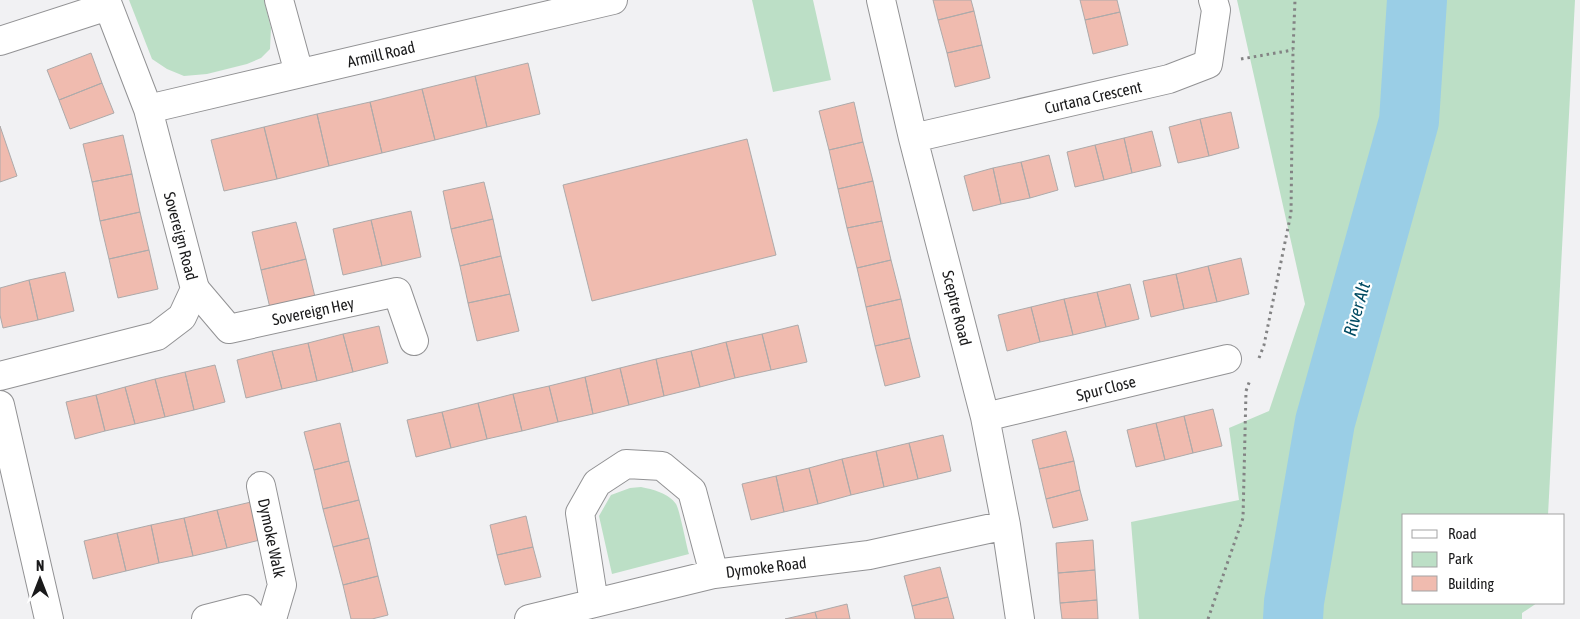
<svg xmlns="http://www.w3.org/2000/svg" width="1580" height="619" font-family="'Asap Condensed',sans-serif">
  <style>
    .green { fill: #bcdfc6 }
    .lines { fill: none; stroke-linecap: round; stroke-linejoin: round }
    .river { stroke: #9acee6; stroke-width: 60 }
    .building { fill: #f0bbaf; stroke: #adaaaa }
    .pedestrian-casing { stroke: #929294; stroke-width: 30 }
    .minor-casing { stroke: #929294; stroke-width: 30 }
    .path { stroke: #838384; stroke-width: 3; stroke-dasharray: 2.5 4; stroke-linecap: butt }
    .pedestrian { stroke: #fff; stroke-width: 28 }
    .minor { stroke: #fff; stroke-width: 28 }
    .labels { text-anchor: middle; stroke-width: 4.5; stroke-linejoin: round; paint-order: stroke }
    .street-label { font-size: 16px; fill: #1a1a1b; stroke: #fff }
    .water-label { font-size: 18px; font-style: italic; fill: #004a62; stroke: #fff }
  </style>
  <rect width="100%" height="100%" fill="#f1f1f3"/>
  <path class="green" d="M 129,0 L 264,0 L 271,28 L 270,49 L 261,58 L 247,64 L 207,74 L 184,76 L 167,69 L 152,59 Z
    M 752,0 L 813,0 L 831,80 L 773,92 Z
    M 1237,0 L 1575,0 L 1548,515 L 1404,515 L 1404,603 L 1537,603 L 1522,613 L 1522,619 L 1139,619 L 1131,522 L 1239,500 L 1229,428 L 1269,411 L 1305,304 Z
    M 641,487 C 652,489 670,494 676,504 C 680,511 686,544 689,554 L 612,574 L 599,516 L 611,495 L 630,488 Z"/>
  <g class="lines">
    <path class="river" d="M 1293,619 L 1294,602 L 1325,422 L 1409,121 L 1417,0"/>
  </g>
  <path class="building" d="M 933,0 L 971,0 L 974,11 L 938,20 Z
    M 1080,0 L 1117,0 L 1120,12 L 1085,20 Z
    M 974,11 L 982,45 L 947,53 L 938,20 Z
    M 1120,12 L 1128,45 L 1093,54 L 1085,20 Z
    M 982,45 L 990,78 L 955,87 L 947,53 Z
    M 91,53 L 102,83 L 59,100 L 47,70 Z
    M 528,63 L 540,114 L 487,127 L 475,76 Z
    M 475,76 L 487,127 L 435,140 L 422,89 Z
    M 102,83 L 114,113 L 70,129 L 59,100 Z
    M 422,89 L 435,140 L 382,153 L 370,102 Z
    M 370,102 L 382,153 L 329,166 L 317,114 Z
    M 854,102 L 863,142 L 829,150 L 819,111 Z
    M 1231,112 L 1239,148 L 1209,156 L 1200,119 Z
    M 317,114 L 329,166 L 277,179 L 264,127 Z
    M 1200,119 L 1209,156 L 1178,163 L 1169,127 Z
    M 0,126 L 17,176 L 0,182 Z
    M 264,127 L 277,179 L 224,191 L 211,140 Z
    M 1152,131 L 1161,166 L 1132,173 L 1124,138 Z
    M 123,135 L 132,174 L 92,182 L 83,144 Z
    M 1124,138 L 1132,173 L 1104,180 L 1095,145 Z
    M 747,139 L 776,255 L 592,301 L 563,185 Z
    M 863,142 L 873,181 L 838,189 L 829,150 Z
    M 1095,145 L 1104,180 L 1075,187 L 1067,152 Z
    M 1049,155 L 1058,190 L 1030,198 L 1021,162 Z
    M 1021,162 L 1030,198 L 1001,204 L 993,168 Z
    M 993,168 L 1001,204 L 973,211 L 964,176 Z
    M 132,174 L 140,212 L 100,221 L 92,182 Z
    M 873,181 L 882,221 L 847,228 L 838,189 Z
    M 484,182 L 493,219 L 451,229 L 443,191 Z
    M 411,211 L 421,257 L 382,266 L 371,220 Z
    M 140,212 L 149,250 L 109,259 L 100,221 Z
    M 493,219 L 501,256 L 460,266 L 451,229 Z
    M 371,220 L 382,266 L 343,275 L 333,229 Z
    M 882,221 L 891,260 L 857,268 L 847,228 Z
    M 296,222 L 306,259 L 261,270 L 252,232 Z
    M 149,250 L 158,289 L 118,298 L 109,259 Z
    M 501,256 L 510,294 L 468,303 L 460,266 Z
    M 1241,258 L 1249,294 L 1217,302 L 1208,266 Z
    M 306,259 L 315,297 L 270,308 L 261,270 Z
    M 891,260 L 901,299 L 866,307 L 857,268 Z
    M 1208,266 L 1217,302 L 1184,309 L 1176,274 Z
    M 65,272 L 74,311 L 38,320 L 29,280 Z
    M 1176,274 L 1184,309 L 1151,317 L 1143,281 Z
    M 29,280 L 38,320 L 3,328 L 0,315 L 0,288 Z
    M 1130,284 L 1139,319 L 1106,327 L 1097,292 Z
    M 1097,292 L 1106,327 L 1073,335 L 1064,299 Z
    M 510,294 L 519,331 L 477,341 L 468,303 Z
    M 901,299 L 910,338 L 875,346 L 866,307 Z
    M 1064,299 L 1073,335 L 1040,342 L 1031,307 Z
    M 1031,307 L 1040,342 L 1007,351 L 998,315 Z
    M 798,325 L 807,362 L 771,370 L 762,334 Z
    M 379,326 L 388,363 L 353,372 L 343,334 Z
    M 343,334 L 353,372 L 317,381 L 308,343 Z
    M 762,334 L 771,370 L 735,378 L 726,342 Z
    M 910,338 L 920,377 L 885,386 L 875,346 Z
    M 726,342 L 735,378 L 700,387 L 691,351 Z
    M 308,343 L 317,381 L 282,389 L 272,351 Z
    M 272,351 L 282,389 L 246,398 L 237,360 Z
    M 691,351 L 700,387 L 664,396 L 656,359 Z
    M 656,359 L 664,396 L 629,405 L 620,368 Z
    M 215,365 L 225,402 L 194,410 L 185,372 Z
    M 620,368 L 629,405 L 593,414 L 585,377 Z
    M 185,372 L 194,410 L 165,417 L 155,379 Z
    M 585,377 L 593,414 L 558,422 L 549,386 Z
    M 155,379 L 165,417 L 135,424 L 125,387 Z
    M 549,386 L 558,422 L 522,431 L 513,394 Z
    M 125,387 L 135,424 L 105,431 L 96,395 Z
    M 513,394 L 522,431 L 487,439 L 478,403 Z
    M 96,395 L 105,431 L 75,439 L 66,402 Z
    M 478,403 L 487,439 L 451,448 L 442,412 Z
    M 1213,409 L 1222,446 L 1193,453 L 1184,416 Z
    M 442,412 L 451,448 L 416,457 L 407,420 Z
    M 1184,416 L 1193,453 L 1165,460 L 1156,423 Z
    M 340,423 L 349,461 L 314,470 L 304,432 Z
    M 1156,423 L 1165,460 L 1136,467 L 1127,430 Z
    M 1066,431 L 1074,461 L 1039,469 L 1032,440 Z
    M 943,435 L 951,471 L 918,479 L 909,443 Z
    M 909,443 L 918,479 L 884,487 L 876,451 Z
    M 876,451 L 884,487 L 851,495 L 842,459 Z
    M 842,459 L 851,495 L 818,504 L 809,468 Z
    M 349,461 L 359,500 L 323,509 L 314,470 Z
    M 1074,461 L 1080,490 L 1046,499 L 1039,469 Z
    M 809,468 L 818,504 L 784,512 L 776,476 Z
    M 776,476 L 784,512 L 751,520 L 742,484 Z
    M 1080,490 L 1088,520 L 1053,528 L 1046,499 Z
    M 359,500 L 369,538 L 333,547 L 323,509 Z
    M 251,502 L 260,540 L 227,548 L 217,510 Z
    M 217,510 L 227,548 L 193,556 L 184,518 Z
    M 526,516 L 533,547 L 497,555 L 490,525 Z
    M 184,518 L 193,556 L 159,563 L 151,525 Z
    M 151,525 L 159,563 L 126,571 L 117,533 Z
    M 117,533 L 126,571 L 93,579 L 84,541 Z
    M 369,538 L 378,576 L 343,585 L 333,547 Z
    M 1093,540 L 1095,570 L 1058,573 L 1056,543 Z
    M 533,547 L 541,577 L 505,585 L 497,555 Z
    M 940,567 L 948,597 L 912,606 L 904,576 Z
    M 1095,570 L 1097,600 L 1060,603 L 1058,573 Z
    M 378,576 L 388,615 L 372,619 L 351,619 L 343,585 Z
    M 948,597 L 954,619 L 915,619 L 912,606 Z
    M 1097,600 L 1098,619 L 1062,619 L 1060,603 Z
    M 847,604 L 850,619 L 817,619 L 815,612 Z
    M 815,612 L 817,619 L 785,619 Z"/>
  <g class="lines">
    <g class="pedestrian-casing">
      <path id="pedestrian" d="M 195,289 L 229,329 L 397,292 L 414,341"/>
    </g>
    <g class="minor-casing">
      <path id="minor" d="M 279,0 L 299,73
        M 881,0 L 913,138 L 985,417 L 1006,525 L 1020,619
        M 0,41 L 108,6
        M 148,109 L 613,0
        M 913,138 L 1169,79 L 1208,64 L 1216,10 L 1213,0
        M 0,376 L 157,336 L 182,317 L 195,289 L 148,109 L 106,0
        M 0,405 L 49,619
        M 985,417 L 1227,359
        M 261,486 L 282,585 L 272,619
        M 594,603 L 580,513 L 597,483 L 626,464 L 662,466 L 692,491 L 714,574
        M 206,619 L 245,609 L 254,619
        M 529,619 L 714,574 L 869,555 L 1006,525"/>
    </g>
    <path class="path" d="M 1241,59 L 1293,50
      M 1259,358 L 1264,345 L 1291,213 L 1293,50 L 1295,0
      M 1208,619 L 1243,518 L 1246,391 L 1250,380"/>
    <use href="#pedestrian" class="pedestrian"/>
    <use href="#minor" class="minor"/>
  </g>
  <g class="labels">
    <g class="street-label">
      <text transform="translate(381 54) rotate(-13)" y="6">Armill Road</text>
      <text transform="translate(1093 97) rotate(-13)" y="6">Curtana Crescent</text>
      <text transform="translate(181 236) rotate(75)" y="6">Sovereign Road</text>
      <text transform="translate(957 308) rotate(76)" y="6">Sceptre Road</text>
      <text transform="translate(313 311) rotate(-12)" y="6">Sovereign Hey</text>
      <text transform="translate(1106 388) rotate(-14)" y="6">Spur Close</text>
      <text transform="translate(272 538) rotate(78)" y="6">Dymoke Walk</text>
      <text transform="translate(766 567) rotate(-7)" y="6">Dymoke Road</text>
    </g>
    <g class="water-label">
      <text transform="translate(1357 309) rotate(-74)" y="6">River Alt</text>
    </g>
  </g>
  <rect x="1402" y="514" width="162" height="90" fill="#ffffff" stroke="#a3a3a4"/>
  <rect x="1412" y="530" width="25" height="8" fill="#ffffff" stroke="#a3a3a4"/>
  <text x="1448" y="539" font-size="15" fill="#1a1a1b">Road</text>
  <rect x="1412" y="552" width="25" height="15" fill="#bcdfc6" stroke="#a3a3a4"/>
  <text x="1448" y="564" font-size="15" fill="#1a1a1b">Park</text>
  <rect x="1412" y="576" width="25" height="15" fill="#f0bbaf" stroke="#a3a3a4"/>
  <text x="1448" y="589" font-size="15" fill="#1a1a1b">Building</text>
  <g transform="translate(40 579)" stroke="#ffffff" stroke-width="4" paint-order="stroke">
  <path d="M0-4L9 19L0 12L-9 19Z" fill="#1a1a1b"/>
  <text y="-8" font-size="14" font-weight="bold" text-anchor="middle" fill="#1a1a1b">N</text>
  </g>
</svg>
